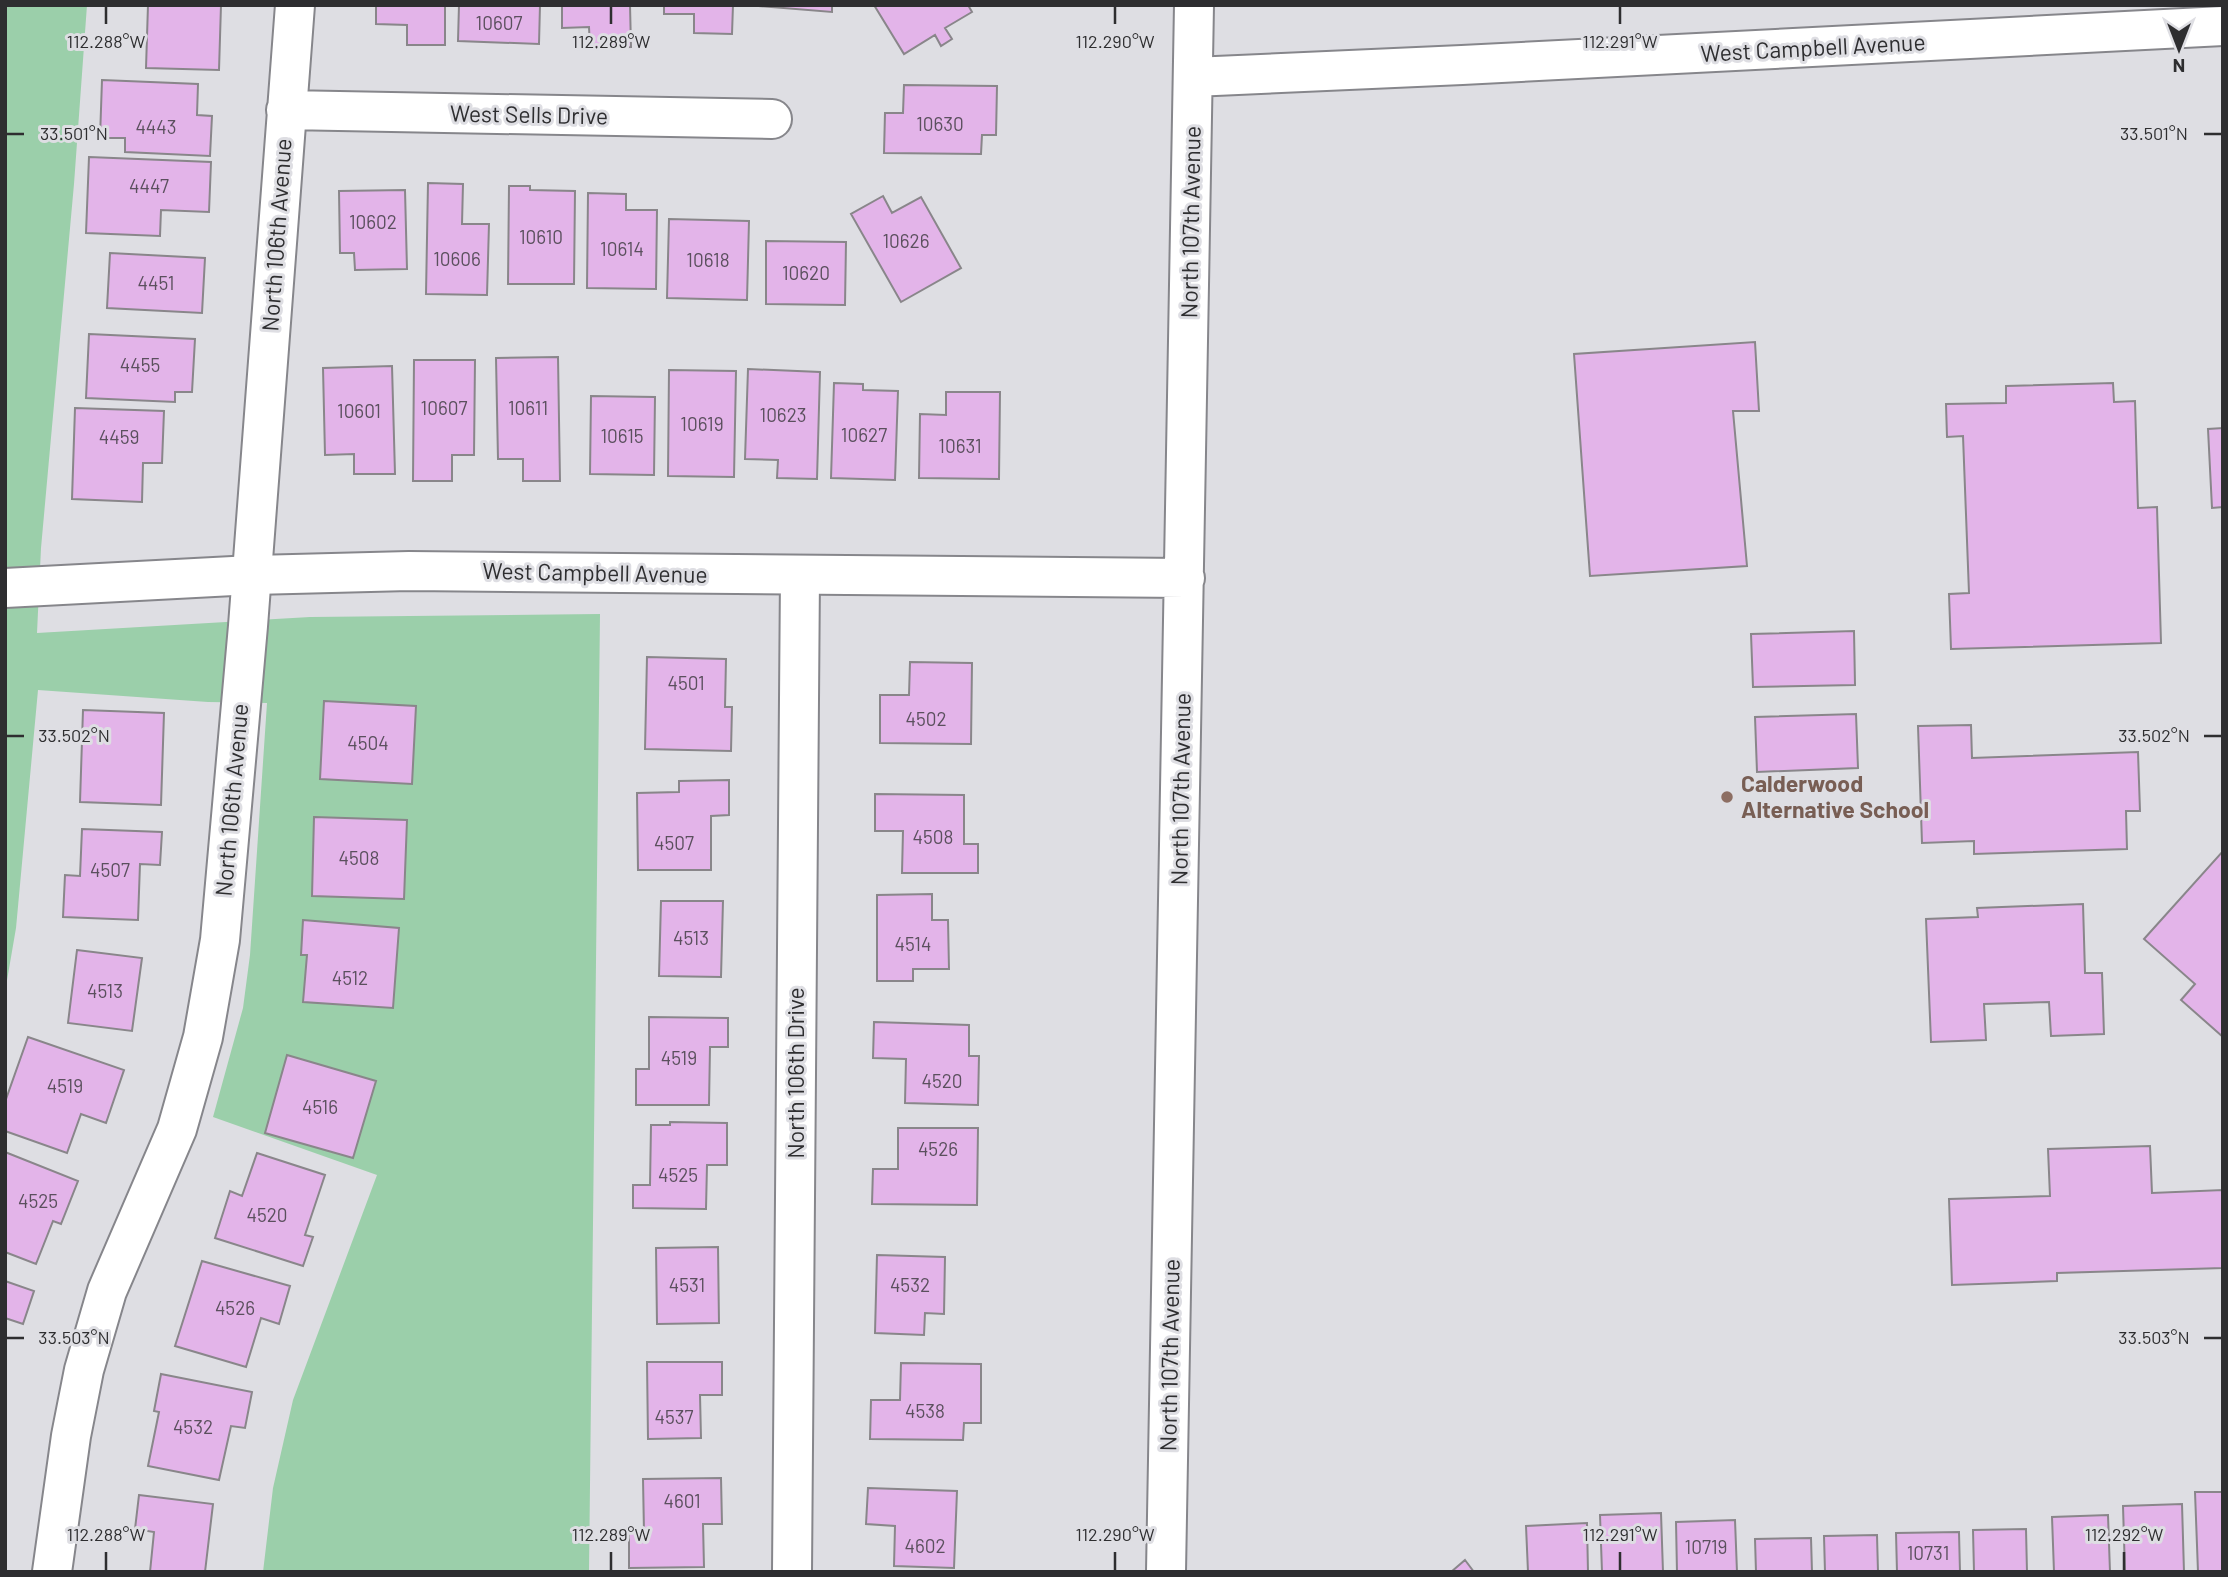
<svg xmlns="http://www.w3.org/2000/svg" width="2228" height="1577" font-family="Barlow,sans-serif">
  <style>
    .green { fill: #9bcfaa }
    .building { fill: #e3b4e9; stroke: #89868a; stroke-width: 2 }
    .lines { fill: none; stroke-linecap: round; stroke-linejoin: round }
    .street-casing { stroke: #86868b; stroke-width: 42 }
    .secondary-casing { stroke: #86868b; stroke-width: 42 }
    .street { stroke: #fff; stroke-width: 38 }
    .secondary { stroke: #fff; stroke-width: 38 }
    .ticks { fill: none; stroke: #2e2e30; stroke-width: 2.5 }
    .education-dot { fill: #8d6e63; stroke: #dedee3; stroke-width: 2.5 }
    .labels { text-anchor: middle; stroke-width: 6; stroke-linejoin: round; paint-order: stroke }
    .number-label { font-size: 19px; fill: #5b505e }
    .street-label { font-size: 23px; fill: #2e2e30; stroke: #dedee3 }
    .education-label { font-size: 23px; font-weight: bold; fill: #785e54; stroke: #dedee3; text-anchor: start }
    .ticks-label { font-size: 18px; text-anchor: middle; fill: #2e2e30; stroke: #dedee3; stroke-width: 6; stroke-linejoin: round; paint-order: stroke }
  </style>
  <rect width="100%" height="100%" fill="#dedee3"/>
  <path class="green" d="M 5,5 L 87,5 L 74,184 L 41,548 L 37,633 L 310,617 L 600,614 L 589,1572 L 263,1572 L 273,1488 L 293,1400 L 377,1175 L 213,1117 L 243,1008 L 250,955 L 267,703 L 208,702 L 38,690 L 16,928 L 5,992 Z"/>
  <path class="building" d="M 148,5 L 221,5 L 219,70 L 146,68 Z
    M 376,5 L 445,5 L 445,45 L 407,45 L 407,25 L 376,24 Z
    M 459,5 L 540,5 L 539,44 L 458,41 Z
    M 562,5 L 630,5 L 631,47 L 590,48 L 589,27 L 562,28 Z
    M 664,5 L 733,5 L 732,34 L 694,33 L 694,14 L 664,14 Z
    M 747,5 L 832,5 L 832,12 Z
    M 874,5 L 968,5 L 972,12 L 945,28 L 952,39 L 941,46 L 935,35 L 904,54 Z
    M 102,80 L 198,84 L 197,115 L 212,116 L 210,156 L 125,152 L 125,138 L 100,138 Z
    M 904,85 L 997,86 L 996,135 L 982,135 L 981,154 L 884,153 L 885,113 L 903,113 Z
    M 89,157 L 211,162 L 209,212 L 161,210 L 160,236 L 86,233 Z
    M 428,183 L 463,184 L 462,224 L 489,224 L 487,295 L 426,294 Z
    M 509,186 L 530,186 L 530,190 L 575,191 L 574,284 L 508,284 Z
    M 405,190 L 407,269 L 355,270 L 354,253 L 340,253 L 339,191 Z
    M 588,193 L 626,194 L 626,210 L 657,210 L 656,289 L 587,288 Z
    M 883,196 L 892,213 L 921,197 L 961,268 L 901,302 L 851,214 Z
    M 669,219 L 749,221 L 747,300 L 667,298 Z
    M 766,241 L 846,242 L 845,305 L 766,304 Z
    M 110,253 L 205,258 L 202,313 L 107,308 Z
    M 89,334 L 195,339 L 192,392 L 175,392 L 175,402 L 86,398 Z
    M 1755,342 L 1759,411 L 1733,411 L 1747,566 L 1590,576 L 1574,354 Z
    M 558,357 L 560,481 L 523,481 L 523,459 L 498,459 L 496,358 Z
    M 414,360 L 475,360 L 474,455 L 452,455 L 452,481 L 413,481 Z
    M 392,366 L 395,474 L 354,474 L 354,454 L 325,455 L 323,368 Z
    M 748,369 L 820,372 L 817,479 L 777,478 L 778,460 L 745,459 Z
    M 669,370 L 736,371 L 734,477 L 668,476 Z
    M 834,383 L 863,384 L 863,390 L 898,391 L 895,480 L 831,478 Z
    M 2113,383 L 2114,402 L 2135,401 L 2138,508 L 2157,507 L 2161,643 L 1951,649 L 1949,594 L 1969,593 L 1963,436 L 1947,437 L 1946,404 L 2006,403 L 2006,386 Z
    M 946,392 L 1000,392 L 999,479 L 919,478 L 920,414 L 946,415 Z
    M 591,396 L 655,397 L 654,475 L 590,474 Z
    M 75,408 L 164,411 L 162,463 L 143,463 L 142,502 L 72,499 Z
    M 2223,428 L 2223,507 L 2212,508 L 2208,429 Z
    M 1854,631 L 1855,685 L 1753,687 L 1751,634 Z
    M 647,657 L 726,659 L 725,707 L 732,707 L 731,751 L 645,749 Z
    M 910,662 L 972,663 L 971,744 L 880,743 L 880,695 L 909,695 Z
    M 324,701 L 416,706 L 412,784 L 320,779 Z
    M 83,710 L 164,713 L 161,805 L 80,802 Z
    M 1856,714 L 1858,768 L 1757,772 L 1755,717 Z
    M 1971,725 L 1972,758 L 2138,752 L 2140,811 L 2126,811 L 2127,849 L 1974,854 L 1974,841 L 1922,843 L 1918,726 Z
    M 729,780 L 729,815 L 711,816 L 711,870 L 638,870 L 637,793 L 679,792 L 679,781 Z
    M 875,794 L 964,795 L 964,844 L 978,844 L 978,873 L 902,873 L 903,831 L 875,831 Z
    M 314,817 L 407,820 L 404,899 L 312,896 Z
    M 82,829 L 162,832 L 160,865 L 140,864 L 138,920 L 63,917 L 65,875 L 80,876 Z
    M 2223,851 L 2223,1037 L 2181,1000 L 2195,984 L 2144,939 Z
    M 932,894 L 932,920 L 948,920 L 949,969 L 913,969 L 913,981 L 877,981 L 877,895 Z
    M 661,901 L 723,901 L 721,977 L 659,976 Z
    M 2083,904 L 2085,973 L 2102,973 L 2104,1034 L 2051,1036 L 2049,1002 L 1984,1004 L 1986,1040 L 1931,1042 L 1926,919 L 1978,917 L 1977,908 Z
    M 303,920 L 399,928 L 393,1008 L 303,1002 L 307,955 L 301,955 Z
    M 77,950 L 142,958 L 132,1031 L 68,1023 Z
    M 649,1017 L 728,1018 L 728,1047 L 710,1047 L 709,1105 L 636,1105 L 636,1069 L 649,1069 Z
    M 874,1022 L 969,1025 L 969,1056 L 979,1056 L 978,1105 L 905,1103 L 906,1059 L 873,1058 Z
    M 28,1037 L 124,1070 L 106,1123 L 81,1114 L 67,1153 L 5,1131 L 5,1102 Z
    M 287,1055 L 376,1081 L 353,1158 L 265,1133 Z
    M 670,1122 L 727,1123 L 727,1165 L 707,1165 L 706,1209 L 633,1208 L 633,1185 L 650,1185 L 651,1125 L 670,1125 Z
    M 898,1128 L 978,1128 L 977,1205 L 872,1204 L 873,1169 L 898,1169 Z
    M 2150,1146 L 2152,1193 L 2223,1190 L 2223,1268 L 2057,1273 L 2057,1281 L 1952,1285 L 1949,1199 L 2050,1196 L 2048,1149 Z
    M 5,1152 L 78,1181 L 61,1224 L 53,1221 L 36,1264 L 5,1252 Z
    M 257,1153 L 325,1175 L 305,1235 L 313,1237 L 303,1266 L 215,1238 L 230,1191 L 242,1196 Z
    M 718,1247 L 719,1323 L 657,1324 L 656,1248 Z
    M 877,1255 L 945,1257 L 944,1314 L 925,1313 L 924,1335 L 875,1333 Z
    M 202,1261 L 290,1286 L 279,1324 L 261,1318 L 246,1367 L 175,1346 Z
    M 5,1281 L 34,1291 L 23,1324 L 5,1318 Z
    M 647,1362 L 722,1362 L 722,1395 L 700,1395 L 701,1438 L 648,1439 Z
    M 901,1363 L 981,1364 L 981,1423 L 964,1423 L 963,1440 L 870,1439 L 871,1400 L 900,1400 Z
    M 161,1374 L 252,1392 L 245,1428 L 231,1426 L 219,1480 L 148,1466 L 159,1412 L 154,1411 Z
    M 721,1478 L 722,1524 L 703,1524 L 704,1567 L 629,1568 L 629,1532 L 644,1532 L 643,1479 Z
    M 868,1488 L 957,1491 L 954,1568 L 894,1566 L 895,1526 L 866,1524 Z
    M 2195,1492 L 2223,1492 L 2223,1572 L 2198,1572 Z
    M 139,1495 L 213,1504 L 205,1572 L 150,1572 L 154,1532 L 135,1529 Z
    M 2182,1504 L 2184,1572 L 2125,1572 L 2123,1506 Z
    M 1661,1513 L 1663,1572 L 1602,1572 L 1600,1515 Z
    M 2108,1515 L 2110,1572 L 2054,1572 L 2052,1517 Z
    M 1735,1520 L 1737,1572 L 1677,1572 L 1676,1522 Z
    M 1587,1523 L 1588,1572 L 1528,1572 L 1526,1526 Z
    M 2026,1529 L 2027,1572 L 1974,1572 L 1973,1530 Z
    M 1959,1532 L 1960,1572 L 1897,1572 L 1896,1533 Z
    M 1877,1535 L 1878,1572 L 1825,1572 L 1824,1536 Z
    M 1811,1538 L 1812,1572 L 1756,1572 L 1755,1539 Z
    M 1465,1560 L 1474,1572 L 1451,1572 Z"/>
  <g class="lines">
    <g class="street-casing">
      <path id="street" d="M 286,110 L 772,119
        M 52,1572 L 71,1436 L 84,1370 L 107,1291 L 177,1129 L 203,1037 L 220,940 L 248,626 L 295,5
        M 792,1572 L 800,575"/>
    </g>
    <g class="secondary-casing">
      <path id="secondary" d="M 1193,77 L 1462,65 L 2223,26
        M 5,588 L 252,575 L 409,571 L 1185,578
        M 1166,1572 L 1194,5"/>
    </g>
    <use href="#street" class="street"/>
    <use href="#secondary" class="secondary"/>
  </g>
  <path class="ticks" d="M 106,7 L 106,24M 611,7 L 611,24M 1115,7 L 1115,24M 1620,7 L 1620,24M 7,134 L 24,134M 2204,134 L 2221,134M 7,736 L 24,736M 2204,736 L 2221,736M 7,1338 L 24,1338M 2204,1338 L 2221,1338M 106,1552 L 106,1570M 611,1552 L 611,1570M 1115,1552 L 1115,1570M 1620,1552 L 1620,1570M 2124,1552 L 2124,1570"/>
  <circle class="education-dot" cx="1727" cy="797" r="7"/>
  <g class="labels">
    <g class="number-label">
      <text x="499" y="30">10607</text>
      <text x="940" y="131">10630</text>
      <text x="156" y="134">4443</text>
      <text x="149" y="193">4447</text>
      <text x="373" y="229">10602</text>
      <text x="541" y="244">10610</text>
      <text x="906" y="248">10626</text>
      <text x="622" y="256">10614</text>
      <text x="457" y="266">10606</text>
      <text x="708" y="267">10618</text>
      <text x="806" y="280">10620</text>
      <text x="156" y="290">4451</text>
      <text x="140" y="372">4455</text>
      <text x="444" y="415">10607</text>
      <text x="528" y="415">10611</text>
      <text x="359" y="418">10601</text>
      <text x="783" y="422">10623</text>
      <text x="702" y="431">10619</text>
      <text x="864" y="442">10627</text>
      <text x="622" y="443">10615</text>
      <text x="119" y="444">4459</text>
      <text x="960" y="453">10631</text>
      <text x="686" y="690">4501</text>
      <text x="926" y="726">4502</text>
      <text x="368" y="750">4504</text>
      <text x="933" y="844">4508</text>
      <text x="674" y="850">4507</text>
      <text x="359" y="865">4508</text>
      <text x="110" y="877">4507</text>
      <text x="691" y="945">4513</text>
      <text x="913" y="951">4514</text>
      <text x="350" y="985">4512</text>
      <text x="105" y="998">4513</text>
      <text x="679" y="1065">4519</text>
      <text x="942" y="1088">4520</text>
      <text x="65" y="1093">4519</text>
      <text x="320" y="1114">4516</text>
      <text x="938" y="1156">4526</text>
      <text x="678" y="1182">4525</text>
      <text x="38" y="1208">4525</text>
      <text x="267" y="1222">4520</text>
      <text x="687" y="1292">4531</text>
      <text x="910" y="1292">4532</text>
      <text x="235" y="1315">4526</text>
      <text x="925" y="1418">4538</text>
      <text x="674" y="1424">4537</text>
      <text x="193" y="1434">4532</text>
      <text x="682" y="1508">4601</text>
      <text x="925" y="1553">4602</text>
      <text x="1706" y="1554">10719</text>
      <text x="1928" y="1560">10731</text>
    </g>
    <g class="street-label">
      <text transform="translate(1813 48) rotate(-3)" y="8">West Campbell Avenue</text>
      <text transform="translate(529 115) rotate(1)" y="8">West Sells Drive</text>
      <text transform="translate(1191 222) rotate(-89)" y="8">North 107th Avenue</text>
      <text transform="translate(277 235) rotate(-86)" y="8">North 106th Avenue</text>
      <text transform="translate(595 573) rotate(1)" y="8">West Campbell Avenue</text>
      <text transform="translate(1181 789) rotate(-89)" y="8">North 107th Avenue</text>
      <text transform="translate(232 800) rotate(-85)" y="8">North 106th Avenue</text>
      <text transform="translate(796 1073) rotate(-90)" y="8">North 106th Drive</text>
      <text transform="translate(1170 1355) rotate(-89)" y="8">North 107th Avenue</text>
    </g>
    <g class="education-label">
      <text x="1741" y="792">Calderwood<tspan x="1741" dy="26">Alternative School</tspan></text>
    </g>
  </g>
  <g class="ticks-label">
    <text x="106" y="48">112.288°W</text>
    <text x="611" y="48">112.289°W</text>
    <text x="1115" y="48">112.290°W</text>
    <text x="1620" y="48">112.291°W</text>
    <text x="2154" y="140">33.501°N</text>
    <text x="74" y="140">33.501°N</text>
    <text x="2154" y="742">33.502°N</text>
    <text x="74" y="742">33.502°N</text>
    <text x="2154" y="1344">33.503°N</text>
    <text x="74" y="1344">33.503°N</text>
    <text x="106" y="1541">112.288°W</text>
    <text x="611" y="1541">112.289°W</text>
    <text x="1115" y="1541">112.290°W</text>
    <text x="1620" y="1541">112.291°W</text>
    <text x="2124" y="1541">112.292°W</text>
  </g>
  <rect width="2228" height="1577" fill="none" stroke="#2e2e30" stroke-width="14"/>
  <g transform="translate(2179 49) rotate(180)" stroke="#dedee3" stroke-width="5" paint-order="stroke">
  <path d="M0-5L12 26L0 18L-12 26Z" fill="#2e2e30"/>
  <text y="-10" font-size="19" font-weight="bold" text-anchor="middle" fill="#2e2e30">N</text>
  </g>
</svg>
